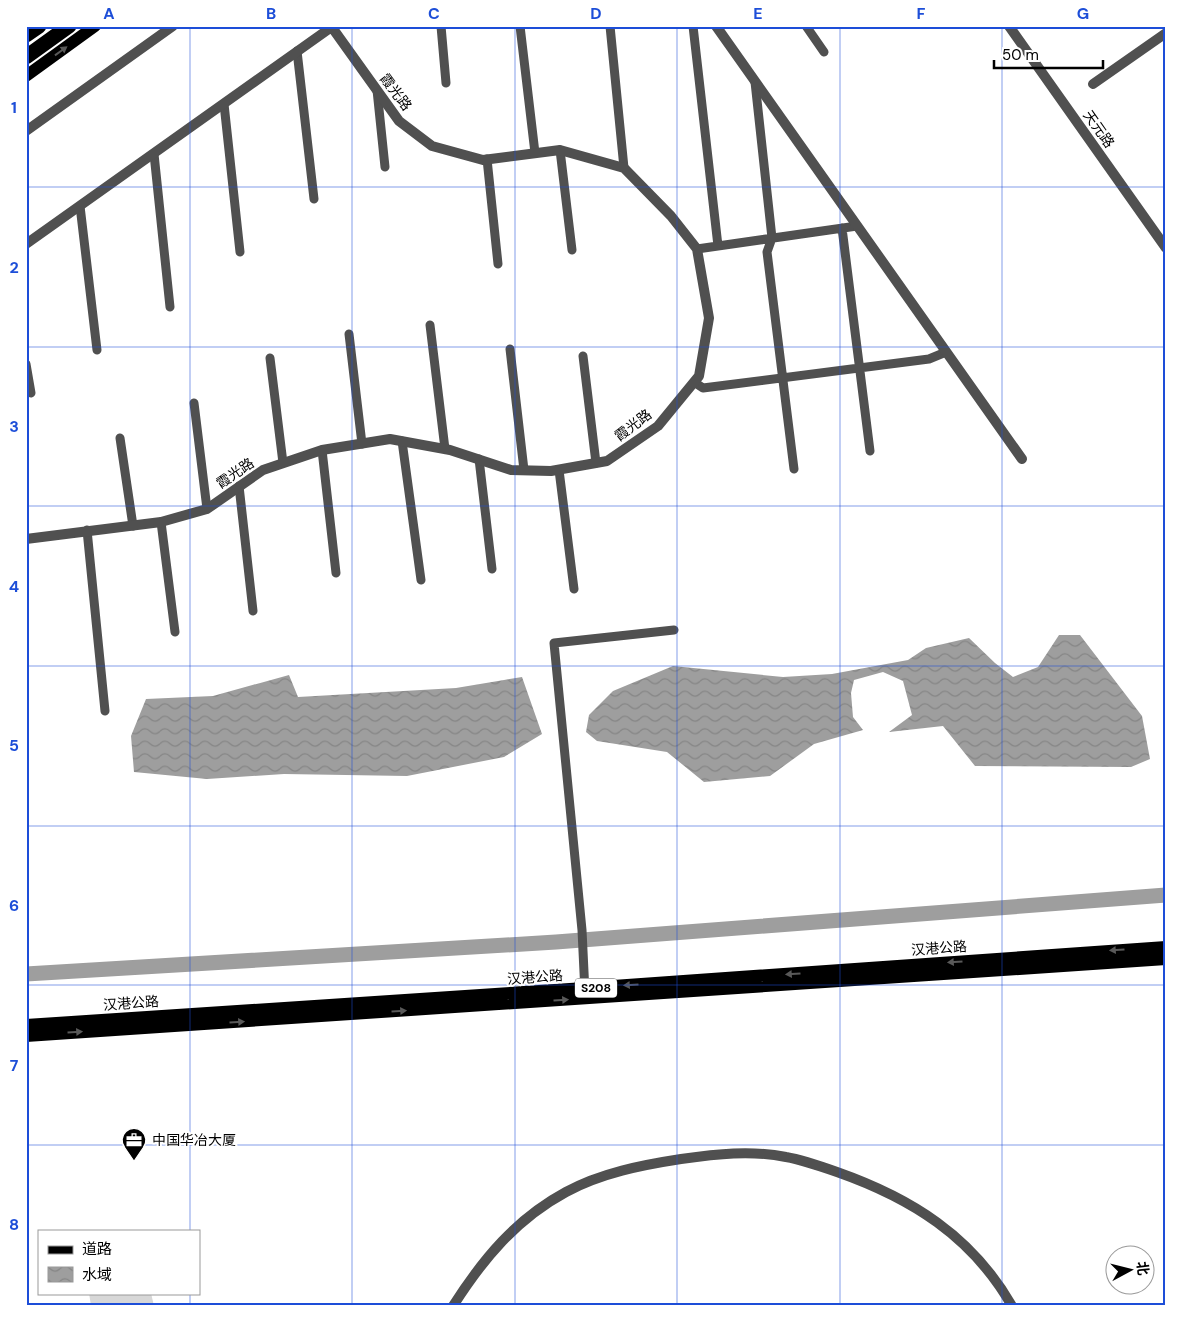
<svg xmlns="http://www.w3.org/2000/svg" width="1192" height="1332" font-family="'DM Sans','Noto Sans SC',sans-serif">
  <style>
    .garden { fill: #d7d7d7 }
    .water { fill: url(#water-waves) }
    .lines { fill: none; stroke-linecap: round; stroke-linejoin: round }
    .canal { stroke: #9e9e9e; stroke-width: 15 }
    .lane { stroke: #505050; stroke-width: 9 }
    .street { stroke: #505050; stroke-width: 10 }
    .primary { stroke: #000; stroke-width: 12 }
    .highway { stroke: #000; stroke-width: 15 }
    .oneway { fill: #595959 }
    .grid { fill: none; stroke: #1d4ed8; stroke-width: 1; stroke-opacity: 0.55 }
    .labels { text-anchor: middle; stroke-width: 4; stroke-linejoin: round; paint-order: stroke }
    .shield { fill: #fff; stroke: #4c4c4c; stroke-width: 1 }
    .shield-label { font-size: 12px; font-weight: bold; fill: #000 }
    .street-label { font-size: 14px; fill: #000; stroke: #fff }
    .poi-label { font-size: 14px; fill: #000; stroke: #fff; text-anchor: start }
    .neatline { fill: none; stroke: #1d4ed8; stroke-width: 2 }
    .grid-label { font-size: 16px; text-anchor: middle; font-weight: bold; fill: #1d4ed8 }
  </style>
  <defs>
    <pattern id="water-waves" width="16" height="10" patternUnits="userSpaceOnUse" patternTransform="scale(1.25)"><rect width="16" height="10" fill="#9e9e9e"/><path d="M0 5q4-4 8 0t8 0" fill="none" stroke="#868686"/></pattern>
  </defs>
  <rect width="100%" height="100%" fill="#fff"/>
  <path class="garden" d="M 89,1293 L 151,1293 L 154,1306 L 91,1306 Z"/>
  <path class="water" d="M 1059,635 L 1080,635 L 1142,716 L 1150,759 L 1131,767 L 975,766 L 943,726 L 889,732 L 912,715 L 903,681 L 883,672 L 854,680 L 851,693 L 853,717 L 863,730 L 814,744 L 770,776 L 704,782 L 667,752 L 597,741 L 586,732 L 589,715 L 613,691 L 673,666 L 783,677 L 832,674 L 908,660 L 926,648 L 969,638 L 995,663 L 1013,677 L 1038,667 Z
    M 289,675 L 298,697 L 456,688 L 522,677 L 542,734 L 504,757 L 407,776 L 284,774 L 207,779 L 134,772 L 131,736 L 146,699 L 213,696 Z"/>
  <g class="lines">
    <path class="canal" d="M 26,974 L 556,942 L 1166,895"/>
    <path class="lane" d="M 441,26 L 446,83
      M 520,26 L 535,153
      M 610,26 L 624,168
      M 693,26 L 718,246
      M 806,26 L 824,52
      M 297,51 L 314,199
      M 755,82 L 772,238 L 767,252 L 794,469
      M 377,90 L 385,167
      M 224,104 L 240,252
      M 560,150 L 572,250
      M 154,154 L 170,307
      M 487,159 L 498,264
      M 80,206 L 97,350
      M 842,228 L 870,451
      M 697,249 L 857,226
      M 430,325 L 445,449
      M 349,334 L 362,444
      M 510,349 L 524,470
      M 583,356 L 596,463
      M 270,358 L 283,463
      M 26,364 L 31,393
      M 694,382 L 703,388 L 929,359 L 946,352
      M 194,403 L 207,509
      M 120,438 L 133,526
      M 402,441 L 421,580
      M 322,450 L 336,573
      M 479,459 L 492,569
      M 559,470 L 574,589
      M 239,486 L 253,611
      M 161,522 L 175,632
      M 87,530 L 105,711
      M 585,993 L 582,930 L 554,643 L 674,630"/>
    <path class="street" d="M 716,26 L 1022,459
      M 1009,26 L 1166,248
      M 1093,84 L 1166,33
      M 26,131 L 173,26
      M 26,244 L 333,26
      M 26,539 L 161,522 L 207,509 L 263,470 L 322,450 L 390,439 L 450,450 L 511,470 L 551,471 L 607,461 L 658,426 L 699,376 L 709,318 L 697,249 L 671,216 L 624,168 L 560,150 L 483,160 L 432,146 L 399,121 L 331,26
      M 453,1306 C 483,1259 516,1219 566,1192 C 601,1173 642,1165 681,1159 C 716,1154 751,1150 786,1157 C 803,1160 820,1166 837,1172 C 911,1198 972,1236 1012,1306"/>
    <path class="primary" d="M 26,76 L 95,26
      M 26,1025 L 585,988 L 1166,947
      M 26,1036 L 1166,959"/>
    <path class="highway" d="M 26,35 L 39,26
      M 26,57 L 69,26"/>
  </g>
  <defs><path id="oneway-solid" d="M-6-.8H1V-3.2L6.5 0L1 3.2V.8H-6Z" transform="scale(1.25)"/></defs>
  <g class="oneway">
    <use href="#oneway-solid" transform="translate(61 51) rotate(-36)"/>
    <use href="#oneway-solid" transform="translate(1117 950) rotate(176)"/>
    <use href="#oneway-solid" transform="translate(955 962) rotate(176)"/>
    <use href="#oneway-solid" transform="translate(793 974) rotate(176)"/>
    <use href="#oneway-solid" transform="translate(631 985) rotate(176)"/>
    <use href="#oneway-solid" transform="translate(561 1000) rotate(-4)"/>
    <use href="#oneway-solid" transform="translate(399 1011) rotate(-4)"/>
    <use href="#oneway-solid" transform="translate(237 1022) rotate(-4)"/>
    <use href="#oneway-solid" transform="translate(75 1032) rotate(-4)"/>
  </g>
  <path class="grid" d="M 190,26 L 190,1231M 352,26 L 352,1306M 515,26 L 515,1306M 677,26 L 677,1306M 840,26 L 840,1306M 1002,26 L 1002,1306M 26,187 L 1166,187M 26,347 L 1166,347M 26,506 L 1166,506M 26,666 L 1166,666M 26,826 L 1166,826M 26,985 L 1166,985M 26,1145 L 1166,1145M 190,1293 L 190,1306"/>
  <defs>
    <g id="office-pin" transform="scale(1.25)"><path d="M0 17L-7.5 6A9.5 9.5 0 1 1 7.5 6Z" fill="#000" stroke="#fff"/><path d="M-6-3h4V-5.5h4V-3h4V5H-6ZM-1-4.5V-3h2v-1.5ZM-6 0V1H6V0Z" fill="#fff"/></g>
  </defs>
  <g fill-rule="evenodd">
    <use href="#office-pin" x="134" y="1140"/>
  </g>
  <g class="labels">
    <rect class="shield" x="575" y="978.5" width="42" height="19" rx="4"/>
    <g class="shield-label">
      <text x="596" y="992">S208</text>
    </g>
    <g class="street-label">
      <text transform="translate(396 92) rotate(53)" y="5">霞光路</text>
      <text transform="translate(1099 129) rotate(55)" y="5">天元路</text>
      <text transform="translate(633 425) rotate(-37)" y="5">霞光路</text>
      <text transform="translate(235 473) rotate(-34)" y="5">霞光路</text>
      <text transform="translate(939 948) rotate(-4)" y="5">汉港公路</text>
      <text transform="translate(535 977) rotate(-4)" y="5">汉港公路</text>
      <text transform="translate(131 1003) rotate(-4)" y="5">汉港公路</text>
    </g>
    <g class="poi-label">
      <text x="152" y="1145">中国华冶大厦</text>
    </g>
  </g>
  <rect width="1192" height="1332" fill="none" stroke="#ffffff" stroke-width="55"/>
  <rect x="38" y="1230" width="162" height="65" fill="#ffffff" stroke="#999999"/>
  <rect x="48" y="1246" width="25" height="8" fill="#000000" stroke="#999999"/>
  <text x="82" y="1254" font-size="15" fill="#000000">道路</text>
  <rect x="48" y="1267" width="25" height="15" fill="url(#water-waves)" stroke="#999999"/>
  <text x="82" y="1280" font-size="15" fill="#000000">水域</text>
  <g transform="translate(1130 1270) rotate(83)"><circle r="24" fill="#ffffff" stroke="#999999"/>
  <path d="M0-4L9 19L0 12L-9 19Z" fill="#000000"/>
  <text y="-8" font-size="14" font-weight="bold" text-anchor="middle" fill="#000000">北</text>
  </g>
  <path d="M994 60v8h109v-8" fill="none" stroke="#000000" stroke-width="2.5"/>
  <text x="1002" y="60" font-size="15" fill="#000000" stroke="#ffffff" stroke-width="4" paint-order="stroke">50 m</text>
  <rect x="28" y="28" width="1136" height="1276" class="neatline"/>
  <g class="grid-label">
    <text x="109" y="19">A</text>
    <text x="271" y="19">B</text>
    <text x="434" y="19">C</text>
    <text x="596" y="19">D</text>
    <text x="758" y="19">E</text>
    <text x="921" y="19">F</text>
    <text x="1083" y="19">G</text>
    <text x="14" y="113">1</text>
    <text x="14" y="273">2</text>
    <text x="14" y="432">3</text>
    <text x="14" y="592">4</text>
    <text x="14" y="751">5</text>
    <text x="14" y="911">6</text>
    <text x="14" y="1071">7</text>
    <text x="14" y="1230">8</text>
  </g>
</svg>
